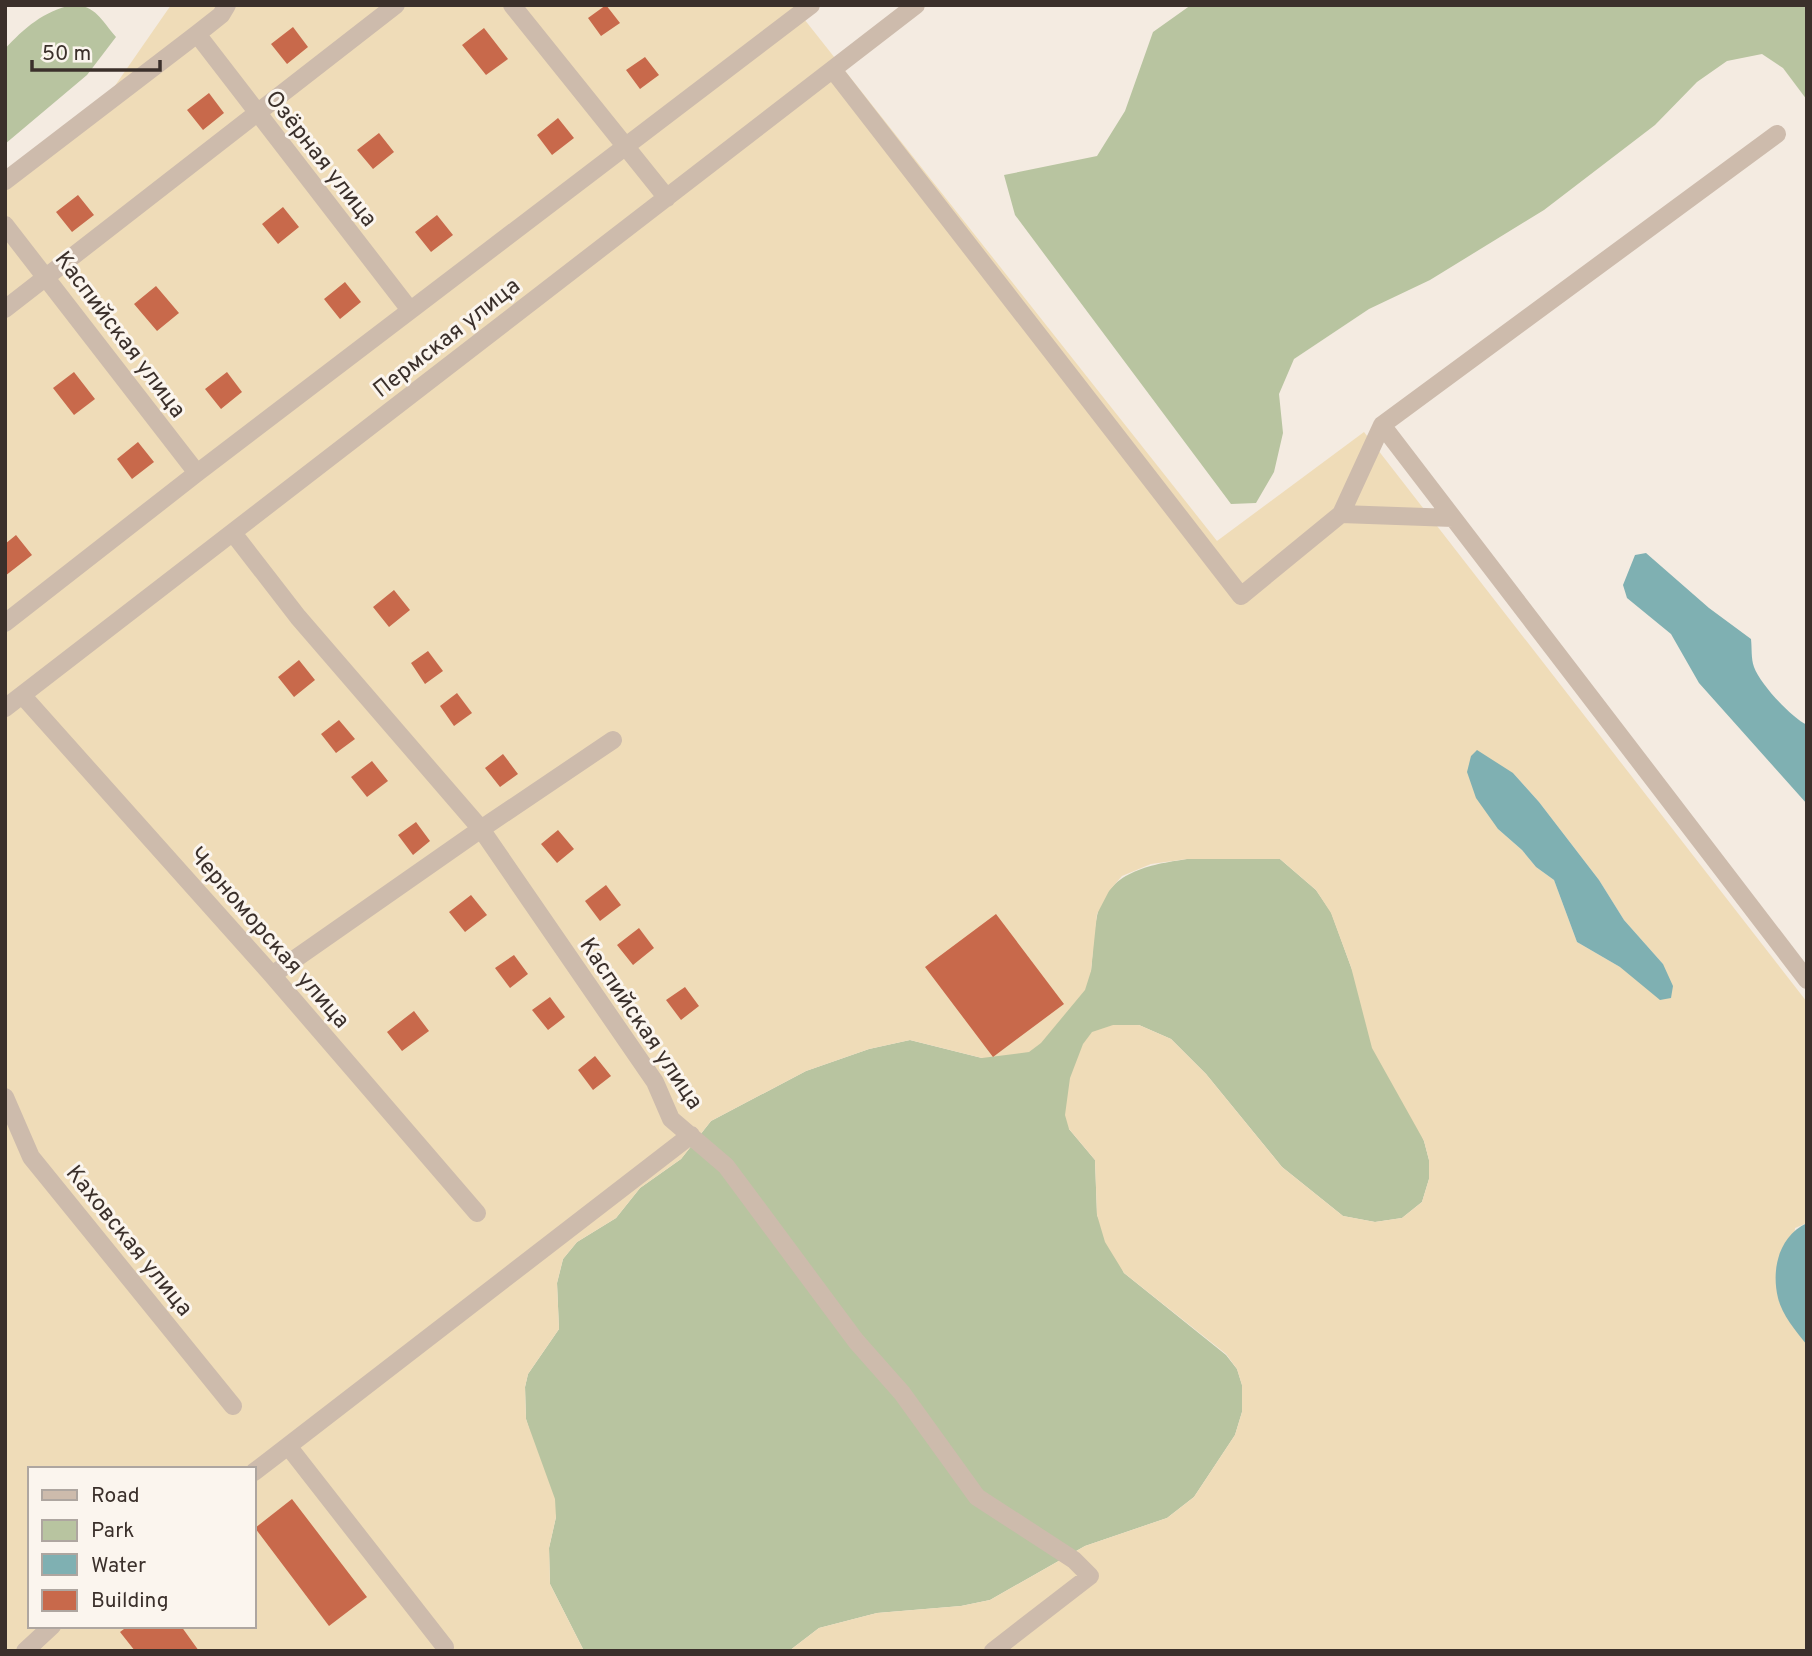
<svg xmlns="http://www.w3.org/2000/svg" width="1812" height="1656" font-family="Overpass,sans-serif">
  <style>
    .green { fill: #b8c4a0 }
    .sand { fill: #efdcb8; fill-rule: evenodd }
    .water { fill: #7fb0b2 }
    .building { fill: #c8694b }
    .lines { fill: none; stroke-linecap: round; stroke-linejoin: round }
    .minor { stroke: #cdbbac; stroke-width: 18 }
    .labels { text-anchor: middle; stroke-width: 6; stroke-linejoin: round; paint-order: stroke }
    .street-label { font-size: 23px; fill: #3b302b; stroke: #fbf5ee }
  </style>
  <rect width="100%" height="100%" fill="#f4ebe1"/>
  <path class="green" d="M 72,5 C 96,5 101,20 116,37 L 87,75 L 5,144 L 5,49 C 24,28 44,11 72,5 Z
    M 1191,5 L 1807,5 L 1807,100 L 1783,68 L 1762,54 L 1727,61 L 1697,82 L 1655,125 L 1544,210 L 1430,280 L 1369,309 L 1294,359 L 1279,394 L 1283,433 L 1274,472 L 1256,503 L 1231,504 L 1015,215 L 1004,175 L 1097,156 L 1125,111 L 1153,32 Z
    M 1187,859 L 1280,859 L 1316,890 L 1331,912 L 1351,967 L 1424,1141 L 1429,1160 L 1429,1179 L 1422,1202 L 1402,1218 L 1375,1222 L 1343,1216 L 1282,1167 L 1206,1074 L 1171,1039 L 1139,1025 L 1069,1129 L 1095,1160 L 1097,1215 L 1124,1273 L 1226,1355 L 1237,1369 L 1242,1385 L 1242,1412 L 1235,1435 L 1194,1497 L 1167,1518 L 1085,1546 L 990,1600 L 961,1606 L 877,1613 L 819,1628 L 789,1651 L 584,1651 L 550,1584 L 549,1548 L 556,1517 L 526,1419 L 525,1387 L 528,1374 L 559,1329 L 557,1283 L 563,1259 L 577,1242 L 616,1218 L 640,1188 L 681,1159 L 711,1121 L 806,1071 L 869,1049 L 910,1040 L 982,1058 L 1091,971 C 1093,953 1093,934 1097,916 C 1108,871 1149,865 1187,859 Z"/>
  <path class="sand" d="M 171,5 L 793,5 L 1217,541 L 1364,432 L 1807,1002 L 1807,1223 L 1795,1228 L 1788,1319 L 1807,1345 L 1807,1651 L 789,1651 L 819,1628 L 877,1613 L 961,1606 L 990,1600 L 1085,1546 L 1167,1518 L 1194,1497 L 1235,1435 L 1242,1412 L 1242,1385 L 1237,1369 L 1226,1354 L 1124,1273 L 1105,1242 L 1097,1215 L 1095,1160 L 1069,1129 L 1065,1115 L 1070,1078 L 1083,1044 L 1092,1032 L 1113,1025 L 1139,1025 L 1171,1039 L 1206,1074 L 1282,1167 L 1343,1216 L 1375,1222 L 1402,1218 L 1422,1202 L 1429,1179 L 1429,1160 L 1424,1141 L 1372,1048 L 1351,967 L 1331,913 L 1316,890 L 1280,859 L 1187,859 L 1151,864 L 1122,876 L 1109,891 L 1097,914 L 1091,971 L 1085,990 L 1041,1043 L 1029,1052 L 982,1058 L 910,1040 L 869,1049 L 806,1071 L 711,1121 L 681,1159 L 640,1188 L 616,1218 L 577,1242 L 563,1259 L 557,1283 L 559,1329 L 528,1374 L 525,1387 L 526,1419 L 555,1499 L 556,1517 L 549,1548 L 550,1584 L 584,1651 L 5,1651 L 5,188 L 103,103 ZM 1513,773 L 1539,802 L 1599,880 L 1624,920 L 1663,964 L 1620,967 L 1577,942 L 1554,880 L 1536,867 L 1522,850 L 1498,829 ZM 30,1469 L 254,1469 L 254,1626 L 30,1626 Z"/>
  <path class="water" d="M 1646,553 L 1709,608 L 1751,639 C 1752,648 1751,659 1754,667 C 1760,684 1791,717 1807,725 L 1807,804 L 1699,683 L 1671,634 L 1627,598 L 1623,585 L 1635,555 Z
    M 1477,750 L 1513,773 L 1539,802 L 1599,880 L 1624,920 L 1663,964 L 1673,986 L 1671,998 L 1660,1000 L 1620,967 L 1577,942 L 1554,880 L 1536,867 L 1522,850 L 1498,829 L 1476,798 L 1467,772 L 1471,756 Z
    M 1807,1223 L 1807,1345 C 1796,1331 1782,1315 1778,1298 C 1771,1269 1779,1236 1807,1223 Z"/>
  <path class="building" d="M 606,5 L 620,23 L 601,36 L 588,18 Z
    M 293,27 L 308,47 L 287,64 L 271,44 Z
    M 484,28 L 508,59 L 486,75 L 462,45 Z
    M 645,57 L 659,75 L 640,89 L 626,70 Z
    M 209,93 L 224,113 L 203,130 L 187,110 Z
    M 558,118 L 574,138 L 552,155 L 537,135 Z
    M 379,133 L 394,152 L 373,169 L 357,150 Z
    M 78,195 L 94,215 L 72,232 L 56,212 Z
    M 283,207 L 299,227 L 278,244 L 262,224 Z
    M 437,215 L 453,235 L 431,252 L 415,232 Z
    M 345,282 L 361,302 L 340,319 L 324,299 Z
    M 156,286 L 179,313 L 157,331 L 134,304 Z
    M 74,372 L 95,399 L 74,415 L 53,388 Z
    M 227,372 L 242,392 L 221,409 L 205,389 Z
    M 138,442 L 154,462 L 132,479 L 117,459 Z
    M 16,535 L 32,555 L 5,576 L 5,544 Z
    M 394,590 L 410,610 L 389,627 L 373,607 Z
    M 428,651 L 443,671 L 425,684 L 411,663 Z
    M 299,660 L 315,680 L 294,697 L 278,677 Z
    M 457,693 L 472,713 L 454,726 L 440,706 Z
    M 339,720 L 355,739 L 336,753 L 321,734 Z
    M 503,754 L 518,774 L 500,787 L 485,768 Z
    M 372,761 L 388,781 L 367,797 L 351,777 Z
    M 416,822 L 430,841 L 413,855 L 398,835 Z
    M 558,830 L 574,849 L 557,863 L 541,844 Z
    M 606,885 L 621,905 L 600,921 L 585,901 Z
    M 471,895 L 487,915 L 465,932 L 449,912 Z
    M 996,914 L 1064,1004 L 993,1057 L 925,967 Z
    M 639,928 L 654,948 L 633,965 L 617,945 Z
    M 514,955 L 528,974 L 510,988 L 495,968 Z
    M 685,987 L 699,1006 L 681,1020 L 666,1000 Z
    M 550,997 L 565,1017 L 548,1030 L 532,1010 Z
    M 414,1011 L 429,1031 L 402,1051 L 387,1032 Z
    M 595,1056 L 611,1076 L 593,1090 L 578,1070 Z
    M 292,1499 L 367,1597 L 329,1626 L 255,1528 Z
    M 128,1626 L 181,1626 L 199,1651 L 135,1651 L 120,1632 Z"/>
  <g class="lines">
    <path class="minor" d="M 512,5 L 667,198
      M 197,34 L 410,310
      M 833,70 L 1241,596 L 1341,514
      M 1777,134 L 1382,425 L 1807,980
      M 5,181 L 197,34 L 221,15 L 227,5
      M 5,225 L 197,473
      M 5,309 L 396,5
      M 1382,425 L 1341,514 L 1453,518
      M 233,533 L 298,617 L 481,829 L 655,1082 L 671,1119 L 726,1166 L 856,1341 L 902,1393 L 977,1497 L 1074,1560 L 1090,1576 L 993,1651
      M 5,623 L 197,473 L 811,5
      M 22,695 L 272,975 L 477,1213
      M 5,708 L 916,5
      M 272,975 L 481,829 L 613,740
      M 5,1097 L 31,1157 L 233,1406
      M 288,1446 L 691,1135
      M 254,1472 L 288,1446 L 445,1647
      M 25,1651 L 52,1626"/>
  </g>
  <g class="labels">
    <g class="street-label">
      <text transform="translate(322 158) rotate(52)" y="8">Озёрная улица</text>
      <text transform="translate(121 334) rotate(53)" y="8">Каспийская улица</text>
      <text transform="translate(446 337) rotate(-38)" y="8">Пермская улица</text>
      <text transform="translate(270 937) rotate(49)" y="8">Черноморская улица</text>
      <text transform="translate(642 1023) rotate(56)" y="8">Каспийская улица</text>
      <text transform="translate(130 1240) rotate(51)" y="8">Каховская улица</text>
    </g>
  </g>
  <rect width="1812" height="1656" fill="none" stroke="#3b302b" stroke-width="14"/>
  <rect x="28" y="1467" width="228" height="161" fill="#fbf5ee" stroke="#aea6a0" stroke-width="2"/>
  <rect x="42" y="1490" width="35" height="10" fill="#cdbbac" stroke="#aea6a0" stroke-width="2"/>
  <text x="91" y="1502" font-size="21" fill="#3b302b">Road</text>
  <rect x="42" y="1520" width="35" height="21" fill="#b8c4a0" stroke="#aea6a0" stroke-width="2"/>
  <text x="91" y="1537" font-size="21" fill="#3b302b">Park</text>
  <rect x="42" y="1554" width="35" height="21" fill="#7fb0b2" stroke="#aea6a0" stroke-width="2"/>
  <text x="91" y="1572" font-size="21" fill="#3b302b">Water</text>
  <rect x="42" y="1590" width="35" height="21" fill="#c8694b" stroke="#aea6a0" stroke-width="2"/>
  <text x="91" y="1607" font-size="21" fill="#3b302b">Building</text>
  <path d="M32 60v10h128v-10" fill="none" stroke="#3b302b" stroke-width="3.5"/>
  <text x="42" y="60" font-size="21" fill="#3b302b" stroke="#fbf5ee" stroke-width="5" paint-order="stroke">50 m</text>
</svg>
